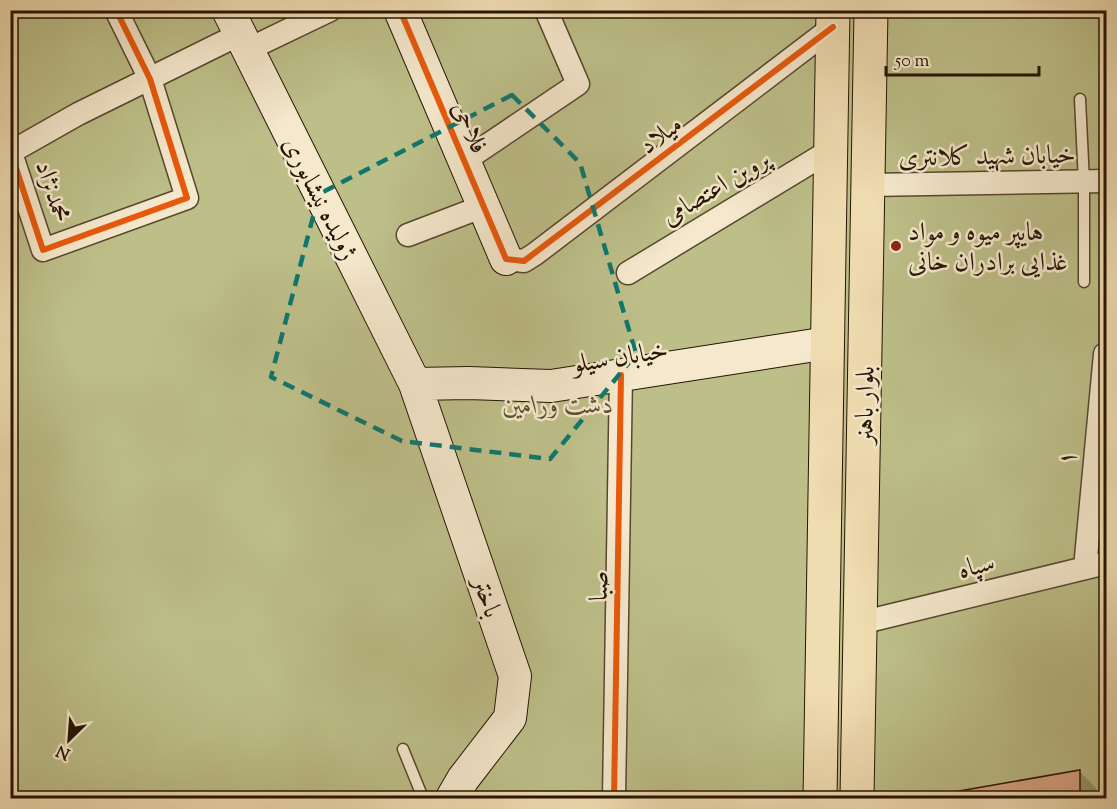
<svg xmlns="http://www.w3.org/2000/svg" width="1117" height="809" font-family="'Sorts Mill Goudy',Amiri,serif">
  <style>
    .green { fill: #bdbf89; stroke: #706a46; stroke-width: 1.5 }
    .shadow { fill: #0003 }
    .building { fill: #dba687; stroke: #241503; stroke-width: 1.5 }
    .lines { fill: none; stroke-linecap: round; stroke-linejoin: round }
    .lane-casing { stroke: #57472e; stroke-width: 13 }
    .street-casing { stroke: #57472e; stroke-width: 25 }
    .secondary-casing { stroke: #241503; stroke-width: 34 }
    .primary-casing { stroke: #241503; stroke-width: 35 }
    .lane { stroke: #f5e8cc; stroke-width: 10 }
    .street { stroke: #f5e8cc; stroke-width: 22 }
    .secondary { stroke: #f5e8cc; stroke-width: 32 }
    .primary { stroke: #f0dcb1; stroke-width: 33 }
    .rail-casing { stroke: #241503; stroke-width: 7 }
    .rail { stroke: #f5e8cc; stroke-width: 4.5; stroke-dasharray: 14; stroke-linecap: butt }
    .cycleway-casing { stroke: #f5e8cc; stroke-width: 10 }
    .cycleway { stroke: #e8590c; stroke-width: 6 }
    .marked { fill: none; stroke: #0f766e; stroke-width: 4.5; stroke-dasharray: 12 8; stroke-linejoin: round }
    .poi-dot { fill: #8f2418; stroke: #f5e8cc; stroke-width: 2 }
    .labels { text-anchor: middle; stroke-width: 5; stroke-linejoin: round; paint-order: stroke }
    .street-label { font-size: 26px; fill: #241503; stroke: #f5e8cc }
    .poi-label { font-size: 26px; fill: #241503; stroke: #f5e8cc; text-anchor: start }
    .park-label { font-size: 26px; font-style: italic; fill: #5a5032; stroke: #f5e8cc }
  </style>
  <rect width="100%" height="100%" fill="#f0dcb1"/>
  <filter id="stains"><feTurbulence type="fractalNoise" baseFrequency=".00333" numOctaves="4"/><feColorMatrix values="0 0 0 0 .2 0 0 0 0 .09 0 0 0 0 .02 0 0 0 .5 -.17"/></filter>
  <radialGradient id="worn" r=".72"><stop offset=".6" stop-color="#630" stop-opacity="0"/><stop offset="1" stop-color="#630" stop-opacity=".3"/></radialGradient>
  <path class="green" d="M 11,11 L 1106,11 L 1106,798 L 11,798 Z"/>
  <path class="shadow" d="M 1079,771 L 1096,788 L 1096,798 L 928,798 Z"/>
  <path class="building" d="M 1080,770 L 1080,798 L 919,798 Z"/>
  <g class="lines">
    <g class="lane-casing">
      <path id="lane" d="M 1080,99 L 1084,182 L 1084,282
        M 403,749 L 423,798"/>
    </g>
    <g class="street-casing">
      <path id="street" d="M 247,50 L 330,10
        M 10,150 L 43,250 L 187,198 L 150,79 L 116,10
        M 11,152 L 78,114 L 240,34
        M 464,161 L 578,84 L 546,10
        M 868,185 L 1106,181
        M 408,235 L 484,206
        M 506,259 L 524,261 L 535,254 L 833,27
        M 628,273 L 831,150
        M 1085,568 L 1105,354
        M 860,623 L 1106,563
        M 614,798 L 621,375"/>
    </g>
    <g class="secondary-casing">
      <path id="secondary" d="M 228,10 L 415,384 L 515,676 L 510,718 L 463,779 L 452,798
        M 400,10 L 506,259
        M 415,384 L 469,383 L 551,386 L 828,343"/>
    </g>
    <g class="primary-casing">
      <path id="primary" d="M 820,798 L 833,10
        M 857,798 L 871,10"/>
    </g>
    <use href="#lane" class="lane"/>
    <use href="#street" class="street"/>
    <use href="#secondary" class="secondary"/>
    <use href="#primary" class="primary"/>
    <g class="rail-casing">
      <path id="rail" d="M 10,789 L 14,798"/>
    </g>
    <use href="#rail" class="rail"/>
    <g class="cycleway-casing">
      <path id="cycleway" d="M 400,10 L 506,259 L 524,261 L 833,27
        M 10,150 L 43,250 L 187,198 L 150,79 L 116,10
        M 614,798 L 621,375"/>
    </g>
    <use href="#cycleway" class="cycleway"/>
  </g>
  <path class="marked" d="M 512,95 L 580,163 L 636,354 L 550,459 L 402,441 L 271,377 L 319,194 Z"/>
  <circle class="poi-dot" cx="896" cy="246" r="6"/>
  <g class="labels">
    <g class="street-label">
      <text transform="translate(471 127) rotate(67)" y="9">فلاحی</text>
      <text transform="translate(660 134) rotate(-37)" y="9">میلاد</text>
      <text transform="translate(987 155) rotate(-1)" y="9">خیابان شهید کلانتری</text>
      <text transform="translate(715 187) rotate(-31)" y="9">پروین اعتصامی</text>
      <text transform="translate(54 191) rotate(72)" y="9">محمدنژاد</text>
      <text transform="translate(321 198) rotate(63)" y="9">ژولیده نیشابوری</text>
      <text transform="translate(620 356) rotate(-9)" y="9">خیابان سیلو</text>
      <text transform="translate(864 405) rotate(-89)" y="9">بلوار باهنر</text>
      <text transform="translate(1066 458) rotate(-85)" y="9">۱</text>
      <text transform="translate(976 565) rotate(-14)" y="9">سپاه</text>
      <text transform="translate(598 586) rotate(-89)" y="9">صبا</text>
      <text transform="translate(488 597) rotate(71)" y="9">باختر</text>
    </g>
    <g class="poi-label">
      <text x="908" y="240">هایپر میوه و‌ مواد<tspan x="908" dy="30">غذایی برادران خانی</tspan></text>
    </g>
    <g class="park-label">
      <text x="558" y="413">دشت ورامین</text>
    </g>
  </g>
  <rect width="1117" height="809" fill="none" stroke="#f0dcb1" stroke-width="36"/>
  <rect x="12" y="12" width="1093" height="785" fill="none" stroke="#241503" stroke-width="3"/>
  <rect x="18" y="18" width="1081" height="773" fill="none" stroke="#241503" stroke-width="1.5"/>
  <g transform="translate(69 740) rotate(205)" stroke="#f5e8cc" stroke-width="4.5" paint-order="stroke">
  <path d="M0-4.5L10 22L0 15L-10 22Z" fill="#241503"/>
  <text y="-9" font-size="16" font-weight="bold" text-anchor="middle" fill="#241503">N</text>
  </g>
  <path d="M886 66v9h153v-9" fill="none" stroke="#241503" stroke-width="3"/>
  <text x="895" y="66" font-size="18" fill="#241503" stroke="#f5e8cc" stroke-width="4.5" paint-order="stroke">50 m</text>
  <rect width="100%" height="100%" filter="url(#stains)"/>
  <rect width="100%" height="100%" fill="url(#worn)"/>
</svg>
